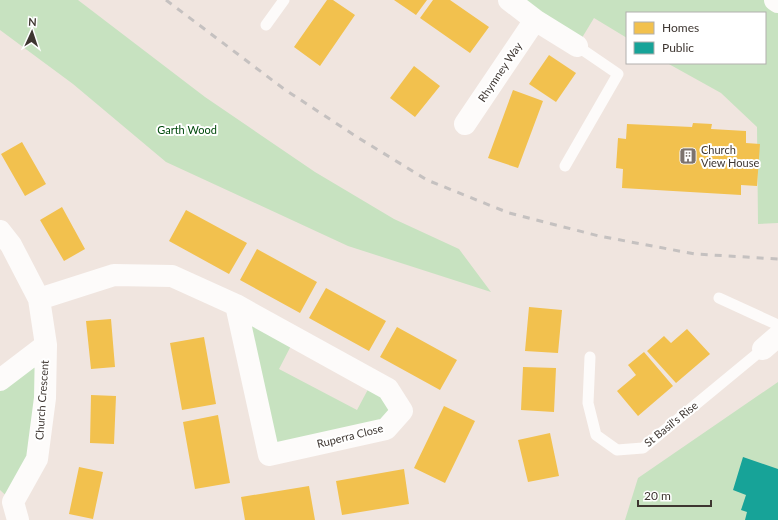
<svg xmlns="http://www.w3.org/2000/svg" width="778" height="520" font-family="Lato,sans-serif">
  <style>
    .green { fill: #c7e2c0 }
    .homes { fill: #f2c14e }
    .public { fill: #17a398 }
    .lines { fill: none; stroke-linecap: round; stroke-linejoin: round }
    .service { stroke: #fdfbfa; stroke-width: 11 }
    .minor { stroke: #fdfbfa; stroke-width: 22 }
    .rail { stroke: #c5c1c0; stroke-width: 3; stroke-dasharray: 7 7; stroke-linecap: butt }
    .labels { text-anchor: middle; stroke-width: 4; stroke-linejoin: round; paint-order: stroke }
    .street-label { font-size: 11px; fill: #3e3631; stroke: #fff }
    .park-label { font-size: 11px; fill: #004a0c; stroke: #fff }
    .poi-label { font-size: 11px; fill: #3e3631; stroke: #fff; text-anchor: start }
  </style>
  <rect width="100%" height="100%" fill="#f0e5df"/>
  <path class="green" d="M 0,0 L 78,0 L 205,97 L 315,172 L 394,219 L 459,249 L 491,292 L 348,246 L 166,162 L 73,84 L 0,30 Z
    M 509,0 L 775,0 L 778,2 L 778,223 L 758,224 L 757,127 L 721,93 L 667,63 L 765,63 L 765,13 L 627,13 L 627,38 L 594,18 L 577,46 Z
    M 236,305 L 295,338 L 279,369 L 357,410 L 373,380 L 402,411 L 386,429 L 269,455 Z
    M 46,345 L 45,398 L 13,502 L 0,490 L 0,380 Z
    M 778,382 L 778,520 L 625,520 L 638,478 Z"/>
  <path class="homes" d="M 327,0 L 333,0 L 355,15 L 320,66 L 294,47 Z
    M 394,0 L 427,0 L 416,15 Z
    M 433,0 L 450,0 L 489,27 L 470,53 L 420,18 Z
    M 549,55 L 576,73 L 556,102 L 529,84 Z
    M 414,66 L 440,86 L 415,117 L 390,98 Z
    M 513,90 L 543,101 L 518,168 L 488,158 Z
    M 693,123 L 712,124 L 711,129 L 746,131 L 746,143 L 760,144 L 757,186 L 741,185 L 741,195 L 622,188 L 623,169 L 616,168 L 618,138 L 626,139 L 627,124 L 692,127 Z
    M 22,142 L 46,184 L 25,196 L 1,154 Z
    M 62,207 L 85,249 L 64,261 L 40,220 Z
    M 186,210 L 247,243 L 229,274 L 169,241 Z
    M 257,249 L 317,282 L 300,313 L 240,280 Z
    M 326,288 L 386,321 L 369,351 L 309,318 Z
    M 529,307 L 562,310 L 558,353 L 525,351 Z
    M 111,319 L 115,367 L 91,369 L 86,321 Z
    M 397,327 L 457,360 L 440,390 L 380,357 Z
    M 687,329 L 710,354 L 676,383 L 647,351 L 664,336 L 671,343 Z
    M 204,337 L 216,404 L 182,410 L 170,343 Z
    M 644,352 L 673,386 L 638,416 L 617,391 L 636,375 L 628,365 Z
    M 523,367 L 556,368 L 554,412 L 521,410 Z
    M 91,395 L 116,396 L 114,444 L 90,443 Z
    M 444,406 L 475,421 L 445,483 L 414,468 Z
    M 218,415 L 230,483 L 195,489 L 183,422 Z
    M 550,433 L 559,476 L 528,482 L 518,440 Z
    M 79,467 L 103,472 L 93,519 L 69,514 Z
    M 404,469 L 409,504 L 342,515 L 336,481 Z
    M 309,486 L 315,520 L 245,520 L 241,497 Z"/>
  <path class="public" d="M 743,457 L 778,469 L 778,520 L 745,520 L 747,512 L 741,510 L 746,495 L 733,490 Z"/>
  <g class="lines">
    <path class="service" d="M 266,25 L 284,0
      M 565,166 L 618,74 L 577,46
      M 719,298 L 778,325
      M 590,357 L 588,403 L 596,435 L 617,450 L 643,448 L 763,349"/>
    <path class="minor" d="M 509,0 L 535,20 L 577,46
      M 775,0 L 778,2
      M 465,124 L 535,20
      M 0,231 L 11,245 L 39,299 L 46,345 L 45,398 L 37,459 L 13,502
      M 39,299 L 114,275 L 172,276 L 236,305 L 269,455 L 386,429 L 402,411 L 388,389 L 236,305
      M 763,349 L 778,336
      M 0,380 L 46,345
      M 13,502 L 18,520"/>
    <path class="rail" d="M 166,0 L 284,89 L 357,137 L 427,180 L 509,213 L 599,236 L 695,254 L 778,259"/>
  </g>
  <defs>
    <g id="building-square" transform="scale(0.9)"><rect x="-9" y="-9" width="18" height="18" rx="4" fill="#7c736e" stroke="#fff"/><path d="M-4-6H4V6H1V3H-1V6H-4ZM-2.5-4.3h1.7v1.8h-1.7ZM.8-4.3h1.7v1.8H.8ZM-2.5-1h1.7V.8h-1.7ZM.8-1h1.7V.8H.8Z" fill="#fff"/></g>
  </defs>
  <g fill-rule="evenodd">
    <use href="#building-square" x="688" y="156"/>
  </g>
  <g class="labels">
    <g class="street-label">
      <text transform="translate(500 72) rotate(-56)" y="4">Rhymney Way</text>
      <text transform="translate(42 400) rotate(-86)" y="4">Church Crescent</text>
      <text transform="translate(671 424) rotate(-39)" y="4">St Basil's Rise</text>
      <text transform="translate(350 436) rotate(-14)" y="4">Ruperra Close</text>
    </g>
    <g class="park-label">
      <text x="187" y="134">Garth Wood</text>
    </g>
    <g class="poi-label">
      <text x="701" y="154">Church<tspan x="701" dy="13">View House</tspan></text>
    </g>
  </g>
  <rect x="626" y="12" width="140" height="52" fill="#ffffff" stroke="#b2afad"/>
  <rect x="634" y="22" width="20" height="12" fill="#f2c14e" stroke="#b2afad"/>
  <text x="662" y="32" font-size="12" fill="#3e3631">Homes</text>
  <rect x="634" y="42" width="20" height="12" fill="#17a398" stroke="#b2afad"/>
  <text x="662" y="52" font-size="12" fill="#3e3631">Public</text>
  <g transform="translate(32 32) rotate(3)" stroke="#ffffff" stroke-width="3" paint-order="stroke">
  <path d="M0-3L7 15L0 10L-7 15Z" fill="#3e3631"/>
  <text y="-6" font-size="11" font-weight="bold" text-anchor="middle" fill="#3e3631">N</text>
  </g>
  <path d="M638 500v6h73v-6" fill="none" stroke="#3e3631" stroke-width="2"/>
  <text x="644" y="500" font-size="12" fill="#3e3631" stroke="#ffffff" stroke-width="3" paint-order="stroke">20 m</text>
</svg>
